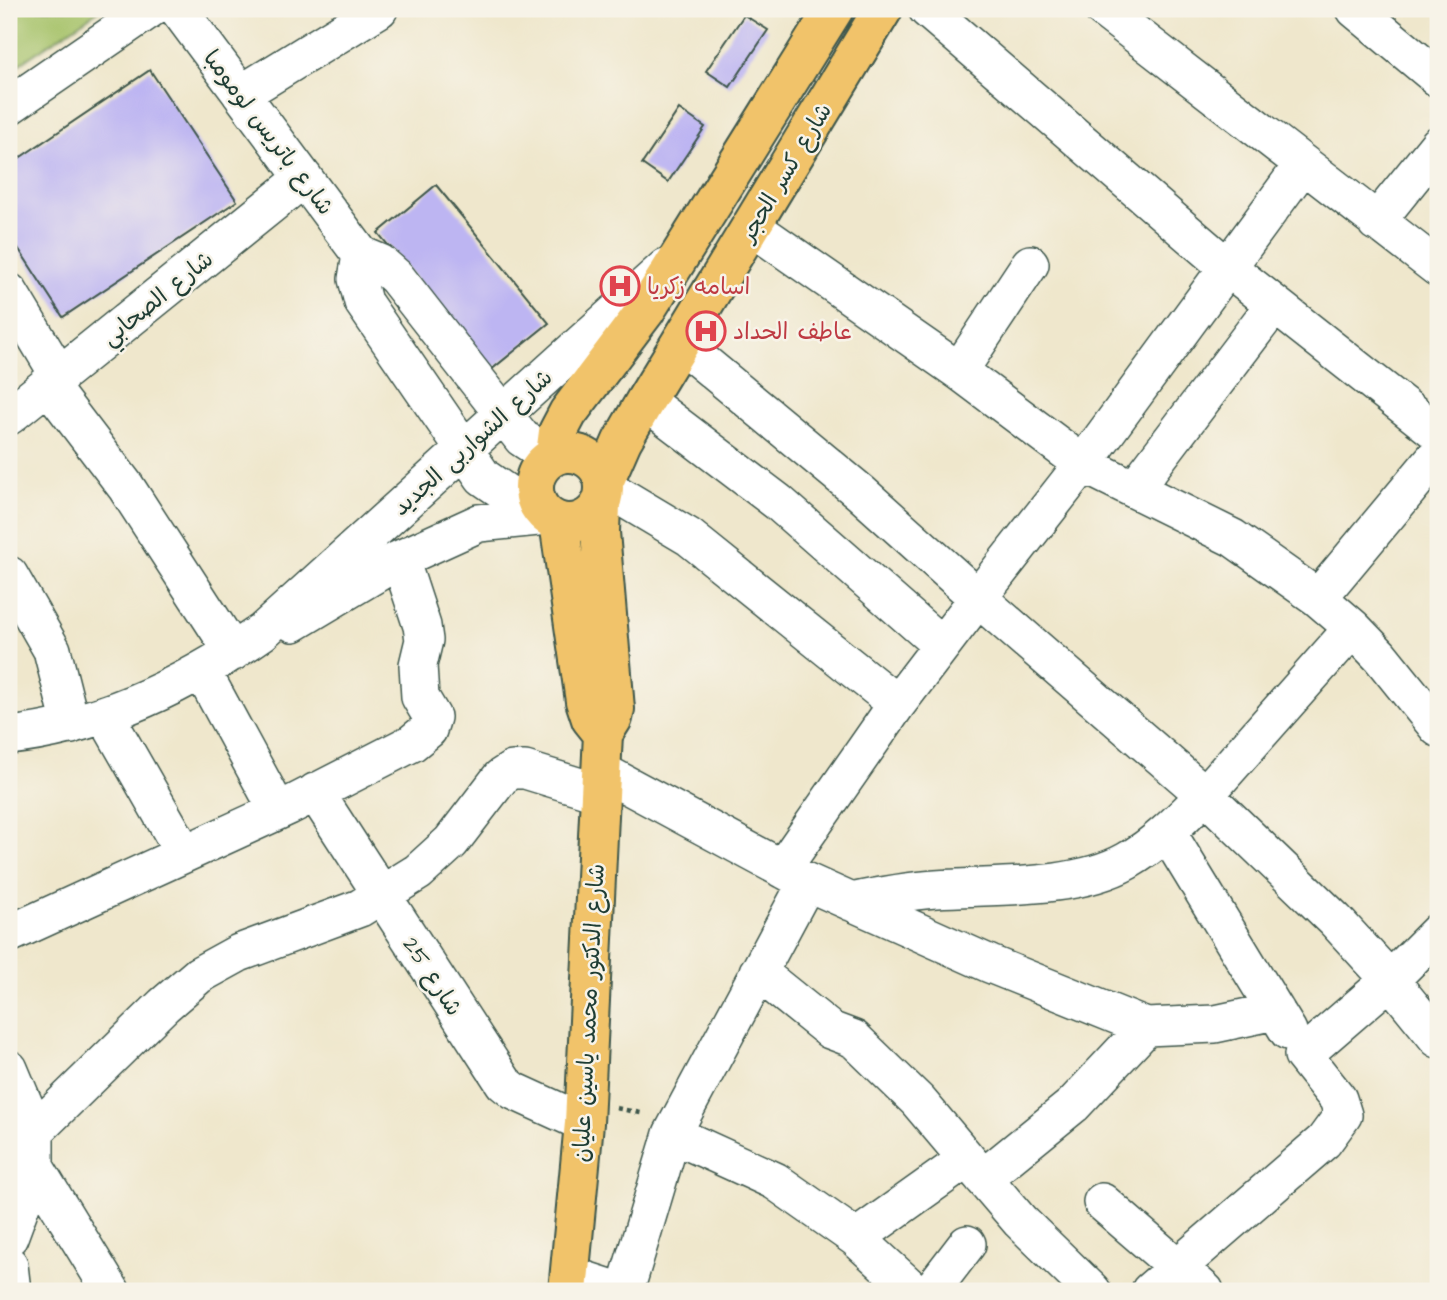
<svg xmlns="http://www.w3.org/2000/svg" width="1447" height="1300" font-family="'Architects Daughter','Playpen Sans Arabic',sans-serif">
  <style>
    .green { fill: #a6c269; stroke: #62804e; stroke-width: 2 }
    .building { fill: #bdb5f2 }
    .lines { fill: none; stroke-linecap: round; stroke-linejoin: round }
    .minor-casing { stroke: #3e564b; stroke-width: 40 }
    .major-casing { stroke: #3e564b; stroke-width: 42 }
    .path { stroke: #3e564b; stroke-width: 4.5; stroke-dasharray: 5 5; stroke-linecap: butt }
    .minor { stroke: #fff; stroke-width: 37 }
    .major { stroke: #f1c36a; stroke-width: 38 }
    .labels { text-anchor: middle; stroke-width: 5; stroke-linejoin: round; paint-order: stroke }
    .street-label { font-size: 23px; fill: #1f3d34; stroke: #f7f3e8 }
    .health-label { font-size: 23px; fill: #be3a42; stroke: #f7f3e8; text-anchor: start }
  </style>
  <rect width="100%" height="100%" fill="#f7f3e8"/>
  <filter id="ink" filterUnits="userSpaceOnUse"><feTurbulence type="fractalNoise" baseFrequency=".0143" numOctaves="2"/><feDisplacementMap in="SourceGraphic" scale="14" xChannelSelector="R" yChannelSelector="G"/><feConvolveMatrix kernelMatrix="1 2 1 2 8 2 1 2 1" color-interpolation-filters="sRGB"/></filter>
  <filter id="wash" filterUnits="userSpaceOnUse"><feTurbulence type="fractalNoise" baseFrequency=".00686" numOctaves="4" result="noise"/><feDisplacementMap in="SourceGraphic" scale="28" xChannelSelector="R" yChannelSelector="G"/><feGaussianBlur stdDeviation="1.57" result="paint"/><feColorMatrix in="noise" values="0 0 0 0 0 0 0 0 0 0 0 0 0 0 0 0 0 1.4 0 .05"/><feComposite in="paint" operator="in"/></filter>
  <g filter="url(#wash)">
    <rect width="100%" height="100%" fill="#efe7cc"/>
    <path class="green" d="M 9,9 L 101,9 L 9,71 Z"/>
    <g id="blocks">
      <path class="building" d="M 744,15 L 768,30 L 730,87 L 706,71 Z
        M 150,70 L 237,201 L 63,317 L 9,234 L 9,165 Z
        M 679,109 L 705,127 L 668,182 L 642,164 Z
        M 436,185 L 549,323 L 491,370 L 378,233 Z"/>
    </g>
  </g>
  <g filter="url(#ink)">
    <use href="#blocks" fill-opacity="0" stroke="#3e564b" stroke-width="2"/>
    <g class="lines">
      <g class="minor-casing">
        <path id="minor" d="M 178,9 L 361,255 L 380,263 L 396,277 L 522,438 L 551,457
          M 927,9 L 1227,267 L 1438,433
          M 1103,9 L 1438,268
          M 1355,9 L 1438,78
          M 241,94 L 379,9
          M 9,106 L 150,9
          M 1376,222 L 1438,145
          M 752,227 L 959,371 L 1083,464 L 1233,538 L 1318,598 L 1353,628 L 1205,795 L 1335,920 L 1390,980 L 1303,1055 L 1338,1099 L 1343,1115 L 1324,1141 L 1150,1291
          M 361,255 L 357,279 L 363,302 L 483,477 L 512,497 L 537,503
          M 9,292 L 60,377
          M 681,344 L 861,493 L 978,598 L 897,704 L 782,869
          M 959,371 L 1030,264
          M 49,386 L 126,487 L 233,652
          M 645,401 L 778,502 L 941,645
          M 9,416 L 304,178
          M 605,487 L 689,537 L 897,704
          M 1135,488 L 1274,305
          M 9,575 L 52,650 L 71,725
          M 1318,598 L 1438,454
          M 293,623 L 400,559 L 479,523 L 548,516
          M 1353,628 L 1380,656 L 1438,728
          M 202,671 L 278,811
          M 105,715 L 184,853
          M 9,736 C 102,726 186,685 262,632 L 666,267
          M 601,771 L 807,882 L 990,964 L 1146,1027 L 1215,1024 L 1276,1011
          M 315,792 L 504,1083 L 514,1091 L 584,1123
          M 1167,832 L 1288,1031
          M 807,882 L 672,1134 L 775,1181 L 856,1238
          M 851,902 C 879,896 907,891 936,889 C 994,885 1075,890 1127,861 C 1157,844 1181,819 1205,795 L 978,598 L 1083,464 L 1302,166
          M 1438,932 L 1390,980 L 1438,1039
          M 9,934 L 289,806 L 412,743 L 428,730 L 432,717 L 420,697 L 418,665 L 424,640 L 422,626 L 400,559
          M 758,972 L 830,1030 L 854,1039 L 918,1101 L 967,1159
          M 9,1069 L 35,1131 L 35,1167 L 111,1291
          M 35,1131 L 164,1005 L 199,975 L 239,953 L 360,908 L 418,872 L 451,842 L 501,777 L 512,770 L 525,770 L 600,793
          M 983,1178 L 1073,1105 L 1146,1027
          M 1102,1202 L 1205,1291
          M 9,1237 L 35,1167
          M 9,1265 L 12,1291
          M 570,1275 L 619,1291
          M 625,1291 L 672,1134
          M 914,1291 L 856,1238 L 967,1159 L 1020,1221 L 1092,1291
          M 931,1291 L 967,1244"/>
      </g>
      <g class="major-casing">
        <path id="major" d="M534 488a35 35 0 1 1 70 0a35 35 0 1 1-70 0Z
          M 555,455 L 558,432 L 568,413 L 646,310 L 834,9
          M 604,482 L 622,441 L 645,401 L 883,9
          M 559,522 L 585,701 L 591,719 L 603,734
          M 568,1291 L 584,1123 L 603,734 L 613,718 L 615,709 L 600,532 L 601,504"/>
      </g>
      <path class="path" d="M 616,1108 L 645,1114"/>
      <use href="#minor" class="minor"/>
      <use href="#major" class="major"/>
    </g>
  </g>
  <defs>
    <g id="hospital-ring" transform="scale(2.0125)"><circle r="9.5" fill="#f7f3e8" stroke="#e0444e" stroke-width="1.5"/><path d="M-5-5h3v3.5h4V-5h3V5h-3V1.5h-4V5h-3Z" fill="#e0444e"/></g>
  </defs>
  <g fill-rule="evenodd">
    <use href="#hospital-ring" x="620" y="286"/>
    <use href="#hospital-ring" x="706" y="331"/>
  </g>
  <g class="labels">
    <g class="street-label">
      <text transform="translate(269 132) rotate(53)" y="8">شارع باتريس لومومبا</text>
      <text transform="translate(785 172) rotate(-59)" y="8">شارع كسر الحجر</text>
      <text transform="translate(157 298) rotate(-39)" y="8">شارع الصحابي</text>
      <text transform="translate(472 442) rotate(-42)" y="8">شارع الشواربى الجديد</text>
      <text transform="translate(433 976) rotate(57)" y="8">شارع 25</text>
      <text transform="translate(588 1013) rotate(-87)" y="8">شارع الدكتور محمد ياسين عليان</text>
    </g>
    <g class="health-label">
      <text x="647" y="294">اسامه زكريا</text>
      <text x="733" y="339">عاطف الحداد</text>
    </g>
  </g>
  <rect width="1447" height="1300" fill="none" stroke="#f7f3e8" stroke-width="35"/>
</svg>
